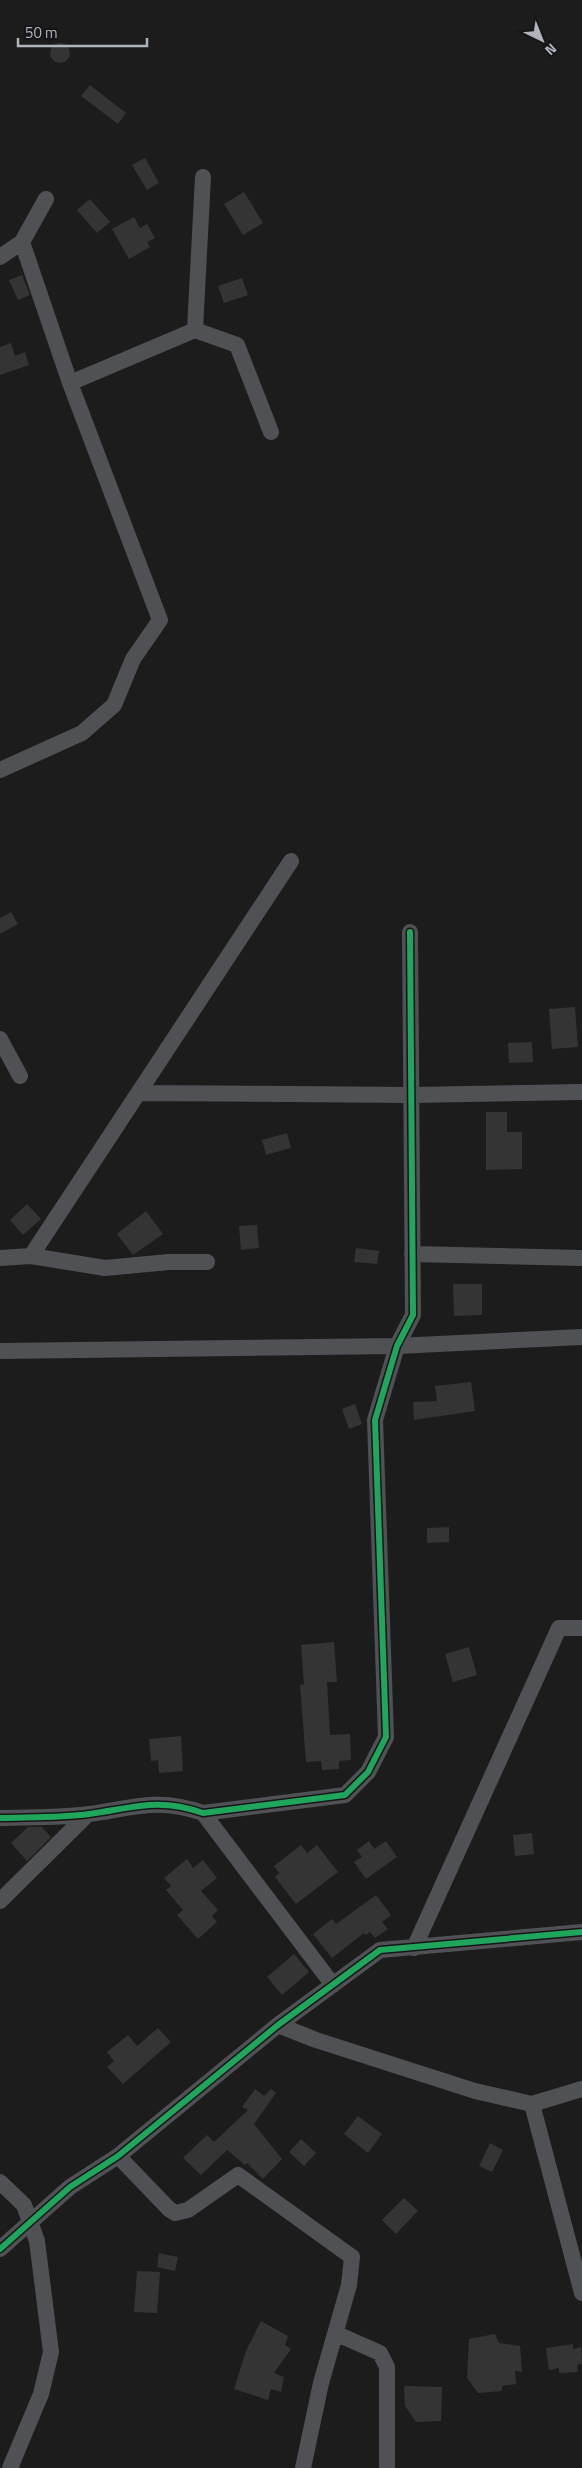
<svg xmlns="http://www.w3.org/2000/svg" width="582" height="2468" font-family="'Titillium Web',sans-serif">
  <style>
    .building { fill: #343434 }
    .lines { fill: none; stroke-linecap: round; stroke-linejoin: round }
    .street { stroke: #505155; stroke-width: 16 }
    .cycleway-casing { stroke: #161618; stroke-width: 9 }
    .cycleway { stroke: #20a55d; stroke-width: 6 }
  </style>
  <rect width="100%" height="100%" fill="#1c1c1c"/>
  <path class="building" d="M50 53a10 10 0 1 1 20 0a10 10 0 1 1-20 0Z
    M 90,85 L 126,113 L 118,124 L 81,96 Z
    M 145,158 L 159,183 L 147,190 L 132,165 Z
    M 244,192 L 263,223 L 243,235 L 224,204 Z
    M 90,199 L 110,222 L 97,233 L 77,210 Z
    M 134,217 L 140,228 L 147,224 L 155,238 L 147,242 L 150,247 L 129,259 L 112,229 Z
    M 22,275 L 30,295 L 18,300 L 9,280 Z
    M 242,278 L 248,295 L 224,303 L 218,286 Z
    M 11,343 L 15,356 L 25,352 L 29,365 L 0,375 L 0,347 Z
    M 11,912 L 18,924 L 0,934 L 0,918 Z
    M 575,1007 L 578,1047 L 552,1049 L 549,1009 Z
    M 532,1042 L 533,1062 L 509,1063 L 508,1043 Z
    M 486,1112 L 507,1112 L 507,1132 L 522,1132 L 522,1169 L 486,1170 Z
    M 287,1133 L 291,1148 L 266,1155 L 262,1140 Z
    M 27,1204 L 41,1219 L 23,1235 L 10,1220 Z
    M 146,1211 L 163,1234 L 133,1255 L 117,1234 Z
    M 257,1225 L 259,1248 L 241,1250 L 239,1226 Z
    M 356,1248 L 379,1251 L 377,1264 L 354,1262 Z
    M 453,1284 L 482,1284 L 482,1315 L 454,1316 Z
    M 471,1382 L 475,1411 L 414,1420 L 413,1402 L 437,1401 L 435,1386 Z
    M 355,1404 L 362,1424 L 349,1429 L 342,1409 Z
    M 449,1527 L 449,1542 L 427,1543 L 427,1528 Z
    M 334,1642 L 337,1682 L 327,1682 L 330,1735 L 350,1734 L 351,1760 L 339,1761 L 339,1769 L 322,1770 L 321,1761 L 306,1762 L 300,1685 L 304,1684 L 301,1645 Z
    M 469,1647 L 477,1675 L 453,1682 L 445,1654 Z
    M 181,1736 L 183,1771 L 159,1773 L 158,1760 L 151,1761 L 149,1739 Z
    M 28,1827 L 42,1827 L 51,1837 L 27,1861 L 11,1843 Z
    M 532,1833 L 534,1854 L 515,1856 L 513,1835 Z
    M 369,1841 L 374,1849 L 386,1841 L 397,1857 L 366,1879 L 354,1862 L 362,1857 L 357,1850 Z
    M 301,1845 L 307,1853 L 317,1845 L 338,1872 L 296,1904 L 275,1877 L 279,1873 L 274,1866 Z
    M 187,1859 L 193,1868 L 203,1860 L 217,1878 L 201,1891 L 218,1910 L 212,1916 L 217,1922 L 198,1939 L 177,1915 L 183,1910 L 166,1890 L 171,1886 L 164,1878 Z
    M 376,1895 L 391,1915 L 382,1922 L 388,1929 L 375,1938 L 370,1932 L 366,1935 L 364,1933 L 332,1958 L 313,1934 L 332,1919 L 336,1924 Z
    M 294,1954 L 309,1972 L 282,1995 L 267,1977 Z
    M 158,2028 L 171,2042 L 123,2084 L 107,2067 L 114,2061 L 107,2052 L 128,2035 L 137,2046 Z
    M 255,2089 L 264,2096 L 271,2089 L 276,2093 L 254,2124 L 282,2159 L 263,2179 L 247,2163 L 245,2165 L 227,2150 L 201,2175 L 183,2158 L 207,2135 L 214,2142 L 248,2110 L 242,2107 Z
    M 358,2116 L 382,2134 L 368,2153 L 344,2134 Z
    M 301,2139 L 316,2153 L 304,2166 L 289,2152 Z
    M 490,2143 L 503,2150 L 492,2172 L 479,2166 Z
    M 404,2198 L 418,2211 L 396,2234 L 382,2220 Z
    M 159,2253 L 178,2257 L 175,2271 L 157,2267 Z
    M 137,2271 L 160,2272 L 157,2313 L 134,2312 Z
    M 261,2321 L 288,2336 L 285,2345 L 291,2349 L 274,2373 L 284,2377 L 281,2392 L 271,2389 L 268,2400 L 234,2389 L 246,2351 Z
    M 495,2334 L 499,2343 L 520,2346 L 522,2372 L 515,2371 L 516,2384 L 502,2386 L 502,2391 L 478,2393 L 467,2378 L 469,2339 Z
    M 573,2344 L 573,2349 L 581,2347 L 582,2364 L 577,2365 L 578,2372 L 559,2373 L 559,2368 L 549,2370 L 546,2348 Z
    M 404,2386 L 442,2387 L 441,2421 L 416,2422 L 405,2406 Z"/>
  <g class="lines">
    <path class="street" d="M 0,257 L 22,242 L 46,199
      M 195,330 L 203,177
      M 70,383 L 195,330 L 237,345 L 271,432
      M 0,770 L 82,733 L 114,705 L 133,659 L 160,620 L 70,383 L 22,242
      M 0,1039 L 20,1076
      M 139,1093 L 412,1095 L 582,1092
      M 412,1254 L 582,1258
      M 31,1256 L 291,861
      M 0,1258 L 31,1256 L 105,1268 L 169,1262 L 207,1262
      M 0,1351 L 397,1346 L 582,1337
      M 203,1813 L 333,1985
      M 0,1818 C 29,1817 60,1818 89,1814 C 133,1808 158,1797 203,1813 L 345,1795 L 368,1772 L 386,1737 L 375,1420 L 397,1346 L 413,1315 L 410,932
      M 0,1901 L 88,1814
      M 414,1948 L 559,1628 L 582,1628
      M 278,2025 L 316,2040 L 475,2091 L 532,2104 L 582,2089
      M 532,2104 L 582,2293
      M 118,2156 L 169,2209 L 175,2213 L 188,2210 L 238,2175 L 352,2257 L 349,2285 L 321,2383 L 303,2468
      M 0,2182 L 24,2205 L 37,2241 L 51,2352 L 41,2394 L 10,2468
      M 0,2249 L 70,2187 L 118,2156 L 278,2025 L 380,1950 L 582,1932
      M 337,2334 L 380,2353 L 387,2367 L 387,2468"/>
    <g class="cycleway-casing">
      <path id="cycleway" d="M 0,1818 C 29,1817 60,1818 89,1814 C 133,1808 158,1797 203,1813 L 345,1795 L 368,1772 L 386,1737 L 375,1420 L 397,1346 L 413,1315 L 410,932
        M 0,2249 L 70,2187 L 118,2156 L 278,2025 L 380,1950 L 582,1932"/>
    </g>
    <use href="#cycleway" class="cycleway"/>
  </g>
  <g transform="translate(542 40) rotate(137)" stroke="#161618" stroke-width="4" paint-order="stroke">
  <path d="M0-4L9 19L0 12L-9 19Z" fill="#aeb3bc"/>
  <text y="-8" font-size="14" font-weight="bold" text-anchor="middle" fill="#aeb3bc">N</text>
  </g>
  <path d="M18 38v8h129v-8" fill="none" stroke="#aeb3bc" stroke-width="2.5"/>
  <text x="25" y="38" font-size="15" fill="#aeb3bc" stroke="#161618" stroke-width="4" paint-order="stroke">50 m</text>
</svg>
